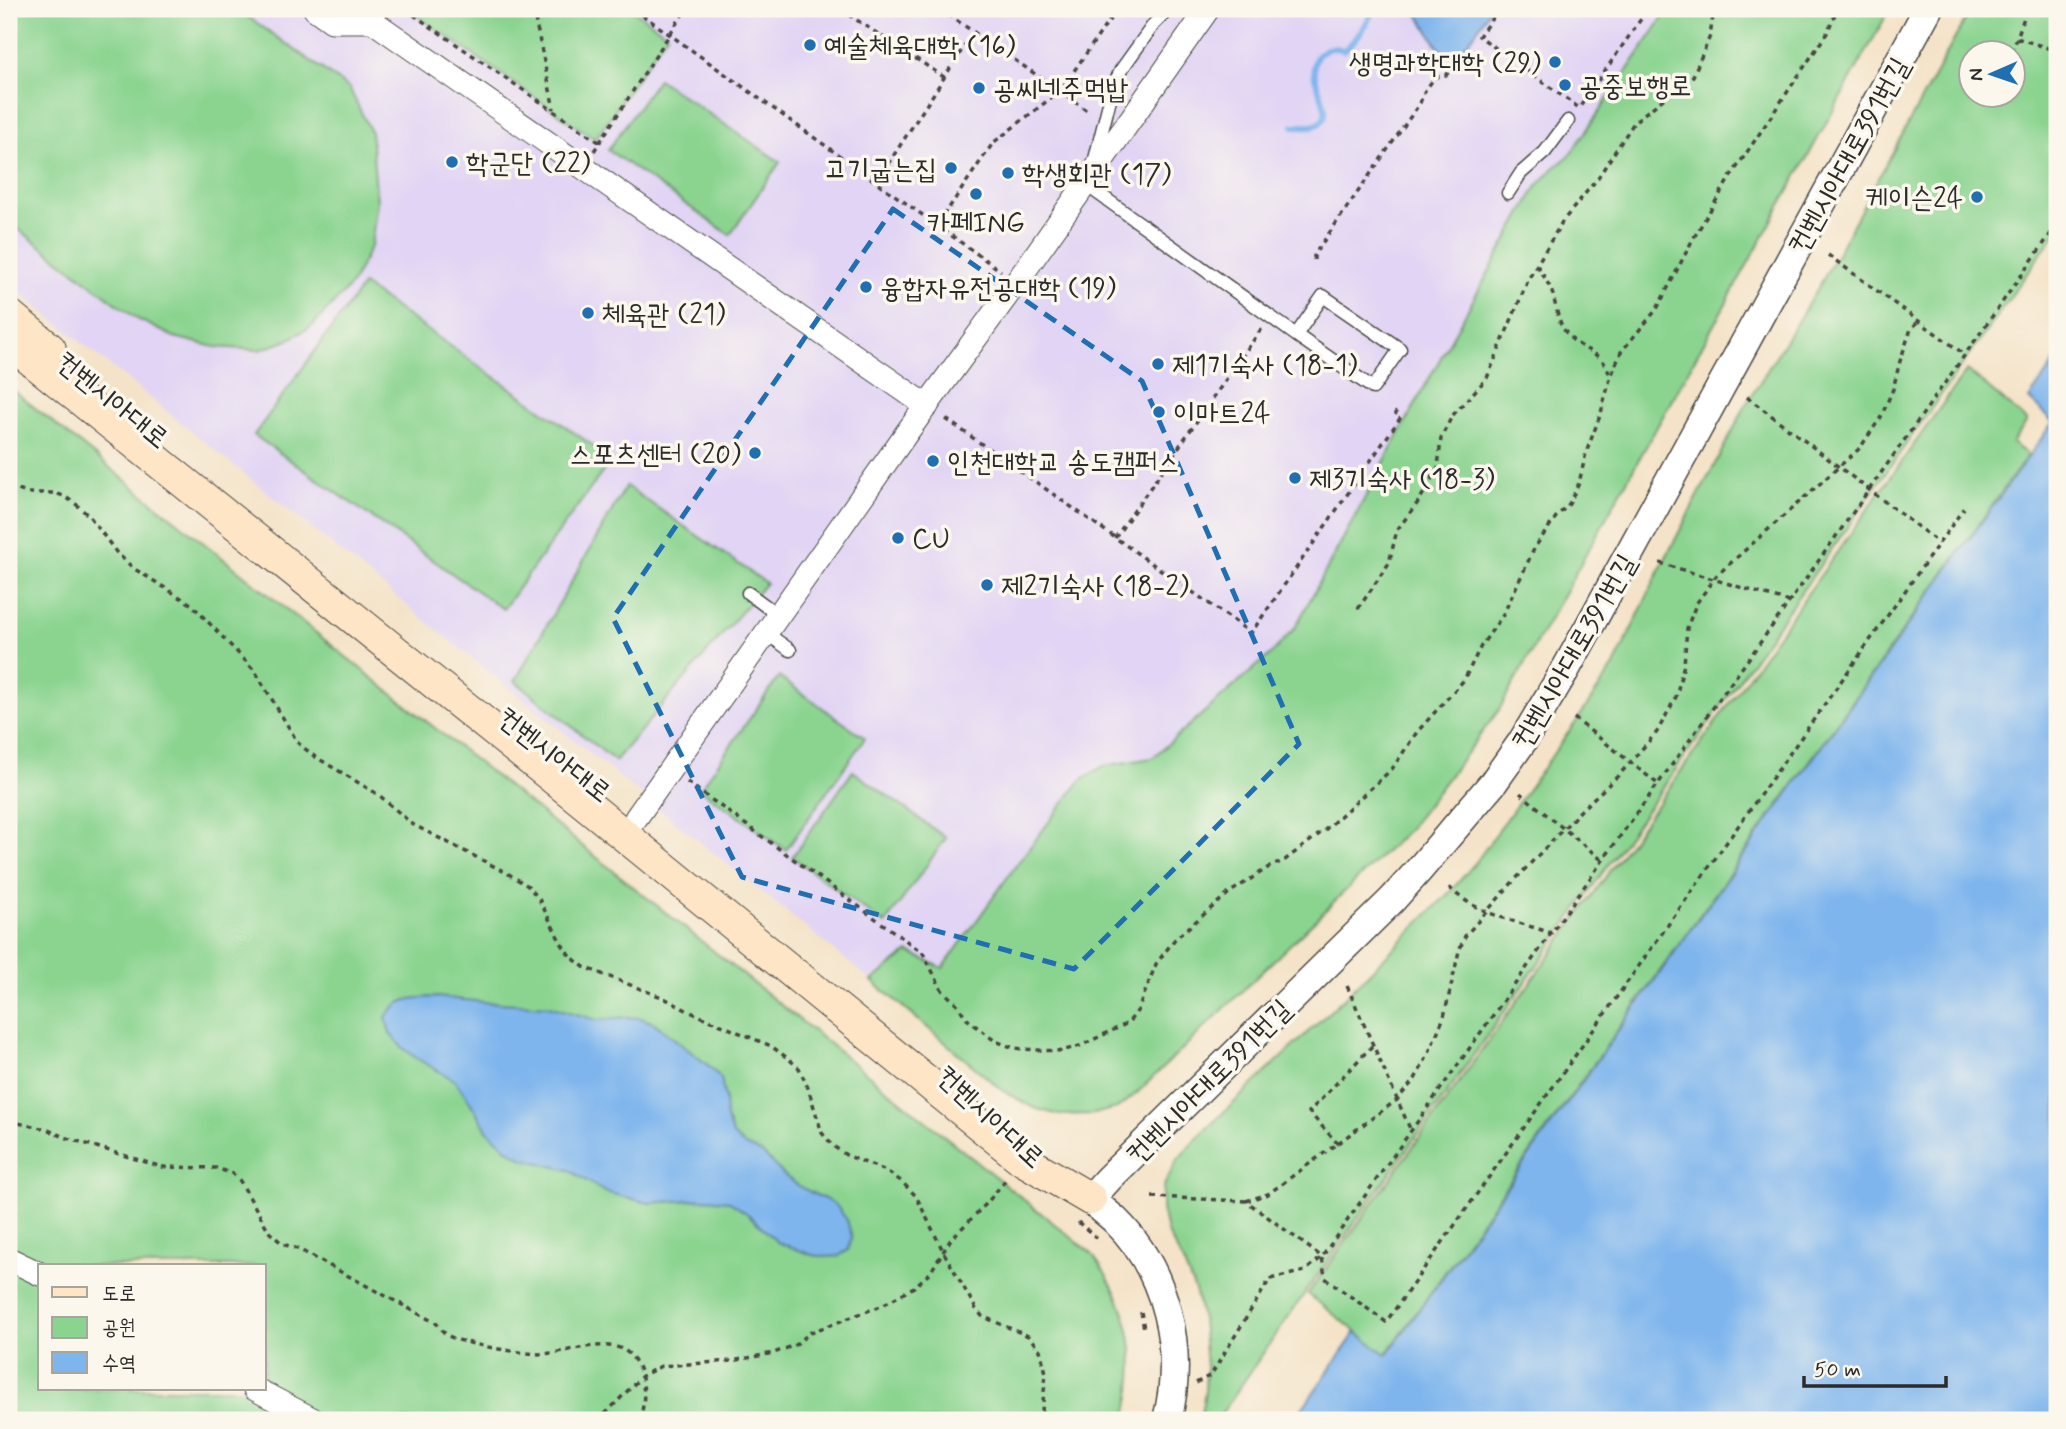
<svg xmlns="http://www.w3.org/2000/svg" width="2066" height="1429" font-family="Mynerve,'Poor Story',sans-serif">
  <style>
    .built { fill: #e1d4f4 }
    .green { fill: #8bd490; stroke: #5b805e; stroke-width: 2; fill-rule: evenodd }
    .water { fill: #7eb5ed; stroke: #54708c; stroke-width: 2 }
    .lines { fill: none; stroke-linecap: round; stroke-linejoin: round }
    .stream { stroke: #7eb5ed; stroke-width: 6 }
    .service-casing { stroke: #494743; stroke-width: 15 }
    .minor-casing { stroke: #494743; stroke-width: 25 }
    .tertiary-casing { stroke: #494743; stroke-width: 31 }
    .secondary-casing { stroke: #494743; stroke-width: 34 }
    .path { stroke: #494743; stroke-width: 3.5; stroke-dasharray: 5 5; stroke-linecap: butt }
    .service { stroke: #fff; stroke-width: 12 }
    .minor { stroke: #fff; stroke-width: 23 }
    .tertiary { stroke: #fff; stroke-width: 28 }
    .secondary { stroke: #fde5c5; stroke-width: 32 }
    .marked { fill: none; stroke: #1f6fb2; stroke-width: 5; stroke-dasharray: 14 9; stroke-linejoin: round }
    .poi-dot { fill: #1f6fb2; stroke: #fbf7ec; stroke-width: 2.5 }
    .labels { text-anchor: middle; stroke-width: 7; stroke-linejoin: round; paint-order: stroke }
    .poi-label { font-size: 28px; fill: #2b2b2b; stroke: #fbf7ec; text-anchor: start }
    .street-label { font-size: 28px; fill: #2b2b2b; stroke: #fbf7ec }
  </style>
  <rect width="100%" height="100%" fill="#fbf7ec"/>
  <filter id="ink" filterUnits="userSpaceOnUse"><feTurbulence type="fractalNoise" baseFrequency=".0143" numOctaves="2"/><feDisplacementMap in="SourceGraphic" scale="14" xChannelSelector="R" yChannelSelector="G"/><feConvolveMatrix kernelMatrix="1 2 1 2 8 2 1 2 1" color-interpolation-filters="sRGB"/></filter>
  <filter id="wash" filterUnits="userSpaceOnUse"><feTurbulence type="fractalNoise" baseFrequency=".00686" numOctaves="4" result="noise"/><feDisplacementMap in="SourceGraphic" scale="28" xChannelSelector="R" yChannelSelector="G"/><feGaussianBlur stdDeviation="1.57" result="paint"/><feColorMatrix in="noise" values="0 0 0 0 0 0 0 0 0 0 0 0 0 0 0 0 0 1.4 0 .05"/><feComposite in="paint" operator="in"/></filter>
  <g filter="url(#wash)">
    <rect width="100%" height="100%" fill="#f4e3c8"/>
    <path class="built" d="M 9,9 L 1890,9 L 1499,710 L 1409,829 L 1136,1094 L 1117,1108 L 1093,1114 L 1059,1115 L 1034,1108 L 1003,1091 L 872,981 L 9,284 Z"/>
    <path class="green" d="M 9,9 L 237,9 L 349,88 L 371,132 L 377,202 L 371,246 L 351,285 L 312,326 L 286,341 L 259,350 L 215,347 L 174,337 L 137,319 L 9,222 Z
      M 407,9 L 632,9 L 667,34 L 595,139 Z
      M 1669,9 L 1890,9 L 1499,710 L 1409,829 L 1136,1094 L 1117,1108 L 1093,1114 L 1059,1115 L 1034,1108 L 1003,1091 L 872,981 L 908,952 L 943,968 L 1017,864 L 1081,780 L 1104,766 L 1152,758 L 1272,653 L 1295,628 L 1425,386 L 1537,186 L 1554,168 L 1569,156 Z
      M 1971,9 L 2057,9 L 2057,231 L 1307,1290 L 1217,1420 L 1200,1420 L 1205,1391 L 1206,1367 L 1202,1319 L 1195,1290 L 1181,1258 L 1167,1232 L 1162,1209 L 1163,1188 L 1177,1160 L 1201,1134 L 1347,995 L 1449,893 L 1476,862 L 1576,722 L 1614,666 L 1664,561 L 1747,403 L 1821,283 ZM 1972,52 L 2014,52 L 2014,94 L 1972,94 Z
      M 658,79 L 780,162 L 730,235 L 608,150 Z
      M 363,285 L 612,459 L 503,609 L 254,435 Z
      M 1967,370 L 2027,421 L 2012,443 L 2028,455 L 1386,1355 L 1308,1294 Z
      M 9,387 L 1092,1254 C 1131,1307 1142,1356 1125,1420 L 9,1420 ZM 40,1266 L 264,1266 L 264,1389 L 40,1389 Z
      M 626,486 L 766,583 L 615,761 L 515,681 Z
      M 779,677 L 865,738 L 786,850 L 700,789 Z
      M 853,771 L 946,838 L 885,924 L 792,857 Z"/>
    <path class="water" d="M 1413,9 L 1490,9 C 1482,21 1457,73 1437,45 C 1429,32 1424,20 1413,9 Z
      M 2057,358 L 2057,1420 L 1294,1420 L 1356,1332 L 1387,1355 L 2053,422 L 2029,399 Z
      M 437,997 L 484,1002 L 549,1006 L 597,1020 L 626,1017 L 640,1018 L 654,1023 L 709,1066 L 721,1078 L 725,1099 L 726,1118 L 733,1135 L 745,1146 L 762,1153 L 785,1176 L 802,1188 L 835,1204 L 847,1220 L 852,1237 L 848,1250 L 839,1256 L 828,1257 L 812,1255 L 777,1242 L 748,1214 L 728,1201 L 705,1199 L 649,1203 L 605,1192 L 569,1170 L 524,1159 L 506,1148 L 487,1130 L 467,1097 L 454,1080 L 416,1058 L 402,1047 L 390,1034 L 386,1017 C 400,996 414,998 437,997 Z"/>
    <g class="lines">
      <path class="stream" d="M 1294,126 C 1303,126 1315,128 1321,122 C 1337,109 1302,75 1318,55 C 1322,51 1328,48 1333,48 C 1336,48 1340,49 1344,50 C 1356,40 1368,24 1373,9"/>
    </g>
  </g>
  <g filter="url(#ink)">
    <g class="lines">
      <g class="service-casing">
        <path id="service" d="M 1094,163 L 1113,87 L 1121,70 L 1154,24 L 1169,9
          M 1085,184 L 1296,335
          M 1508,193 L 1521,173 L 1545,152 L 1568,121
          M 1323,296 L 1400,349 L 1373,388 L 1296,335 Z
          M 748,593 L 778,615
          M 766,633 L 790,650"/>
      </g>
      <g class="minor-casing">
        <path id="minor" d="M 315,9 L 332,21 L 373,21
          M 355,9 L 927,406
          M 636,818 L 908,431 L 1016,283 L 1208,9
          M 9,1259 L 40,1274
          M 255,1389 L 314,1420"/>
      </g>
      <g class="tertiary-casing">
        <path id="tertiary" d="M 1167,1420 C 1185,1351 1167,1271 1115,1220 C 1107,1213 1098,1206 1090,1199 L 1109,1178 L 1392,900 L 1418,871 L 1493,783 L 1522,742 L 1567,667 L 1928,9"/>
      </g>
      <g class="secondary-casing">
        <path id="secondary" d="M 9,315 L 50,349
          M 9,342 L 582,801 L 1022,1159 L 1090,1199"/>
      </g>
      <path class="path" d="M 405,9 L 599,142
        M 533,9 L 554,109
        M 634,9 L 1001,271
        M 840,9 L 944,77
        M 940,9 L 1060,91 L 1117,9
        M 1499,9 L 1479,36 L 1579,108 L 1648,9
        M 2017,38 L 2057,51
        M 2012,52 L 2027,9
        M 594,151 L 686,9
        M 877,181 L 973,33
        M 938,224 L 993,143 L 1060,91 L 1090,113
        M 1828,255 L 1964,354
        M 1314,260 L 1314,256 L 1316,252 L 1420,103 L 1424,92 L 1435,77 L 1446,75 L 1470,50
        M 1537,265 C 1543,275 1549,284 1553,295 C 1556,307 1558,321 1565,331 C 1579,353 1605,349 1610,377
        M 1747,397 L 1939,543
        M 946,419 L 1251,633 L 1401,417 L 1394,412
        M 9,487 L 27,493 L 54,493 L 64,496 L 77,505 L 90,517 L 116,552 L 133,568 L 191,604 L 255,671 L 298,743 L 314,756 L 379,795 L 412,824 L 507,873 L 528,886 L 539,899 L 560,941 L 570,956 L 584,967 L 664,998 L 688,1011 L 771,1046 L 790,1060 L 799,1068 L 808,1088 L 822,1133 L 833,1146 L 846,1155 L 886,1171 L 901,1181 L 916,1196 L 943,1251 L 976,1309 L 982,1316 L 1028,1336 L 1040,1350 L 1046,1373 L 1041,1420
        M 1115,538 L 1262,328
        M 1660,563 L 1789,602
        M 1358,609 L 1389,563 L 1397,530 L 1419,501 L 1438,468 L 1441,438 L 1452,416 L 1487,378 L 1529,278 L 1562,222 L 1597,179 L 1635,121 L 1693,76 L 1710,36 L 1714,9
        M 1574,718 L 1658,784
        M 687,782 L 923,953 L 942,990 L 957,1004 L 967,1019 L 995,1041 L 1014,1048 L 1036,1050 L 1061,1051 L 1080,1046 L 1128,1023 L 1138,1010 L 1156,964 L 1175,939 L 1229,893 L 1269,867 L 1285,860 L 1326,829 L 1392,769 L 1417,732 L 1464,680 L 1481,646 L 1503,615 L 1535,547 L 1556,517 L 1569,504 L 1579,483 L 1586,453 L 1601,413 L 1610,379 L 1621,352 L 1657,309 L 1693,239 L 1729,179 L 1827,33 L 1837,9
        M 1520,793 L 1602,860
        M 1449,887 C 1475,914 1516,921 1551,933
        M 1347,986 L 1411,1131
        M 9,1121 L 46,1129 L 64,1137 L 162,1167 L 216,1168 L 233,1174 L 240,1181 L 270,1233 L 283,1244 L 300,1250 L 436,1323 C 439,1326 443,1332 447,1335 C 460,1344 524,1354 541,1354 C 565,1353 592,1342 616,1347 C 644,1353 649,1398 639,1420
        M 1338,1144 L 1309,1112 L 1372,1046
        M 1152,1197 L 1246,1201 L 1322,1257 L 1325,1278 L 1386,1322 L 1964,508
        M 1246,1201 L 1268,1194 L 1397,1100 L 1415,1079 L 1427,1057 L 1444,1017 L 1459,951 L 1465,936 L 1511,884 L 1583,808 L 1619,775 L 1657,732 L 1676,697 L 1684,664 L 1687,628 L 1696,604 L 1716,576 L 1860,448 L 1881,417 L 1893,389 L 1900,361 L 1911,329 L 1919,321
        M 1078,1222 L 1099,1240
        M 1141,1312 L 1144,1329
        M 1196,1383 L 1211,1375 L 1270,1279 L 1305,1271 L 1322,1257 L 1335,1238 L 1603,860 L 1783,611 L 2057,225
        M 464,1420 C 481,1415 500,1417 516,1420
        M 597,1420 L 607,1412 L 642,1376 L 661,1366 L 732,1361 L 774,1353 L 795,1345 L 811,1332 L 881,1306 L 914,1287 L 930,1273 L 951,1239 L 987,1203 L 1007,1178"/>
      <use href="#service" class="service"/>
      <use href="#minor" class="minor"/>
      <use href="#tertiary" class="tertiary"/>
      <use href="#secondary" class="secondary"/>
    </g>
  </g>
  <path class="marked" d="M 893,209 L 1142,381 L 1299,744 L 1074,969 L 742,877 L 613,618 Z"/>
  <g class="poi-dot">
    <circle cx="810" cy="45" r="7"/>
    <circle cx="1555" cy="62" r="7"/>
    <circle cx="1565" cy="85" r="7"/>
    <circle cx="979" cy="88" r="7"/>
    <circle cx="452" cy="162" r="7"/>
    <circle cx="951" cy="168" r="7"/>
    <circle cx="1008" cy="173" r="7"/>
    <circle cx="976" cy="194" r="7"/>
    <circle cx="1977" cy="197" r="7"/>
    <circle cx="866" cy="287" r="7"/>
    <circle cx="588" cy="313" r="7"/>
    <circle cx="1158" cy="364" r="7"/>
    <circle cx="1159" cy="412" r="7"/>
    <circle cx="755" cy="453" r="7"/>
    <circle cx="933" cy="461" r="7"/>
    <circle cx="1295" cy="478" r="7"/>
    <circle cx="898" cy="538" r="7"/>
    <circle cx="987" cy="585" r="7"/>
  </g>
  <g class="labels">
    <g class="poi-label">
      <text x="824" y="55">예술체육대학 (16)</text>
      <text x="1541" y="72" text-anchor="end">생명과학대학 (29)</text>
      <text x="1579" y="95">공중보행로</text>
      <text x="993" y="98">공씨네주먹밥</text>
      <text x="466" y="172">학군단 (22)</text>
      <text x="937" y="178" text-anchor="end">고기굽는집</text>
      <text x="1022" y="183">학생회관 (17)</text>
      <text x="1963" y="207" text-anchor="end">케이슨24</text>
      <text x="976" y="232" text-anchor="middle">카페ING</text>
      <text x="880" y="297">융합자유전공대학 (19)</text>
      <text x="602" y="323">체육관 (21)</text>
      <text x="1172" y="374">제1기숙사 (18-1)</text>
      <text x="1173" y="422">이마트24</text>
      <text x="741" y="463" text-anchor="end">스포츠센터 (20)</text>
      <text x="947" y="471">인천대학교 송도캠퍼스</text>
      <text x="1309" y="488">제3기숙사 (18-3)</text>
      <text x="912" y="548">CU</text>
      <text x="1001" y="595">제2기숙사 (18-2)</text>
    </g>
    <g class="street-label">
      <text transform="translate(1848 155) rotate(-61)" y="10">컨벤시아대로391번길</text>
      <text transform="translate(113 399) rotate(39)" y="10">컨벤시아대로</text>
      <text transform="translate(1573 651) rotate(-60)" y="10">컨벤시아대로391번길</text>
      <text transform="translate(555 754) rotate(38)" y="10">컨벤시아대로</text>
      <text transform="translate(1208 1081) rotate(-45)" y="10">컨벤시아대로391번길</text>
      <text transform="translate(991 1116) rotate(43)" y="10">컨벤시아대로</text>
    </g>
  </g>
  <rect width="2066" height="1429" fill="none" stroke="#fbf7ec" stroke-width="35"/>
  <rect x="38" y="1264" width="228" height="126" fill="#fbf7ec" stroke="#a8a59f" stroke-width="2"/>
  <rect x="52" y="1287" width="35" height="10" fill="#fde5c5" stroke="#a8a59f" stroke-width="2"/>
  <text x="102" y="1300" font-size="21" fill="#2b2b2b">도로</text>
  <rect x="52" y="1317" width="35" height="21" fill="#8bd490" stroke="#a8a59f" stroke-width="2"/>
  <text x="102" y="1334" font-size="21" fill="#2b2b2b">공원</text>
  <rect x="52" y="1352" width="35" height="21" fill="#7eb5ed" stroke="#a8a59f" stroke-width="2"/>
  <text x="102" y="1370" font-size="21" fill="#2b2b2b">수역</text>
  <g transform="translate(1992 74) rotate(268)"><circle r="33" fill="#fbf7ec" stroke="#a8a59f" stroke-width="2"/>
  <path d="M0-5L12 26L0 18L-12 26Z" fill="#1f6fb2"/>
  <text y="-10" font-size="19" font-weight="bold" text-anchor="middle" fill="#2b2b2b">N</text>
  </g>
  <path d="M1804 1376v10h142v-10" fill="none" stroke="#2b2b2b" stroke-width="3.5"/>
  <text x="1814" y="1376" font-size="21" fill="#2b2b2b" stroke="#fbf7ec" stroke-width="5" paint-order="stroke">50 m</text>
</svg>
